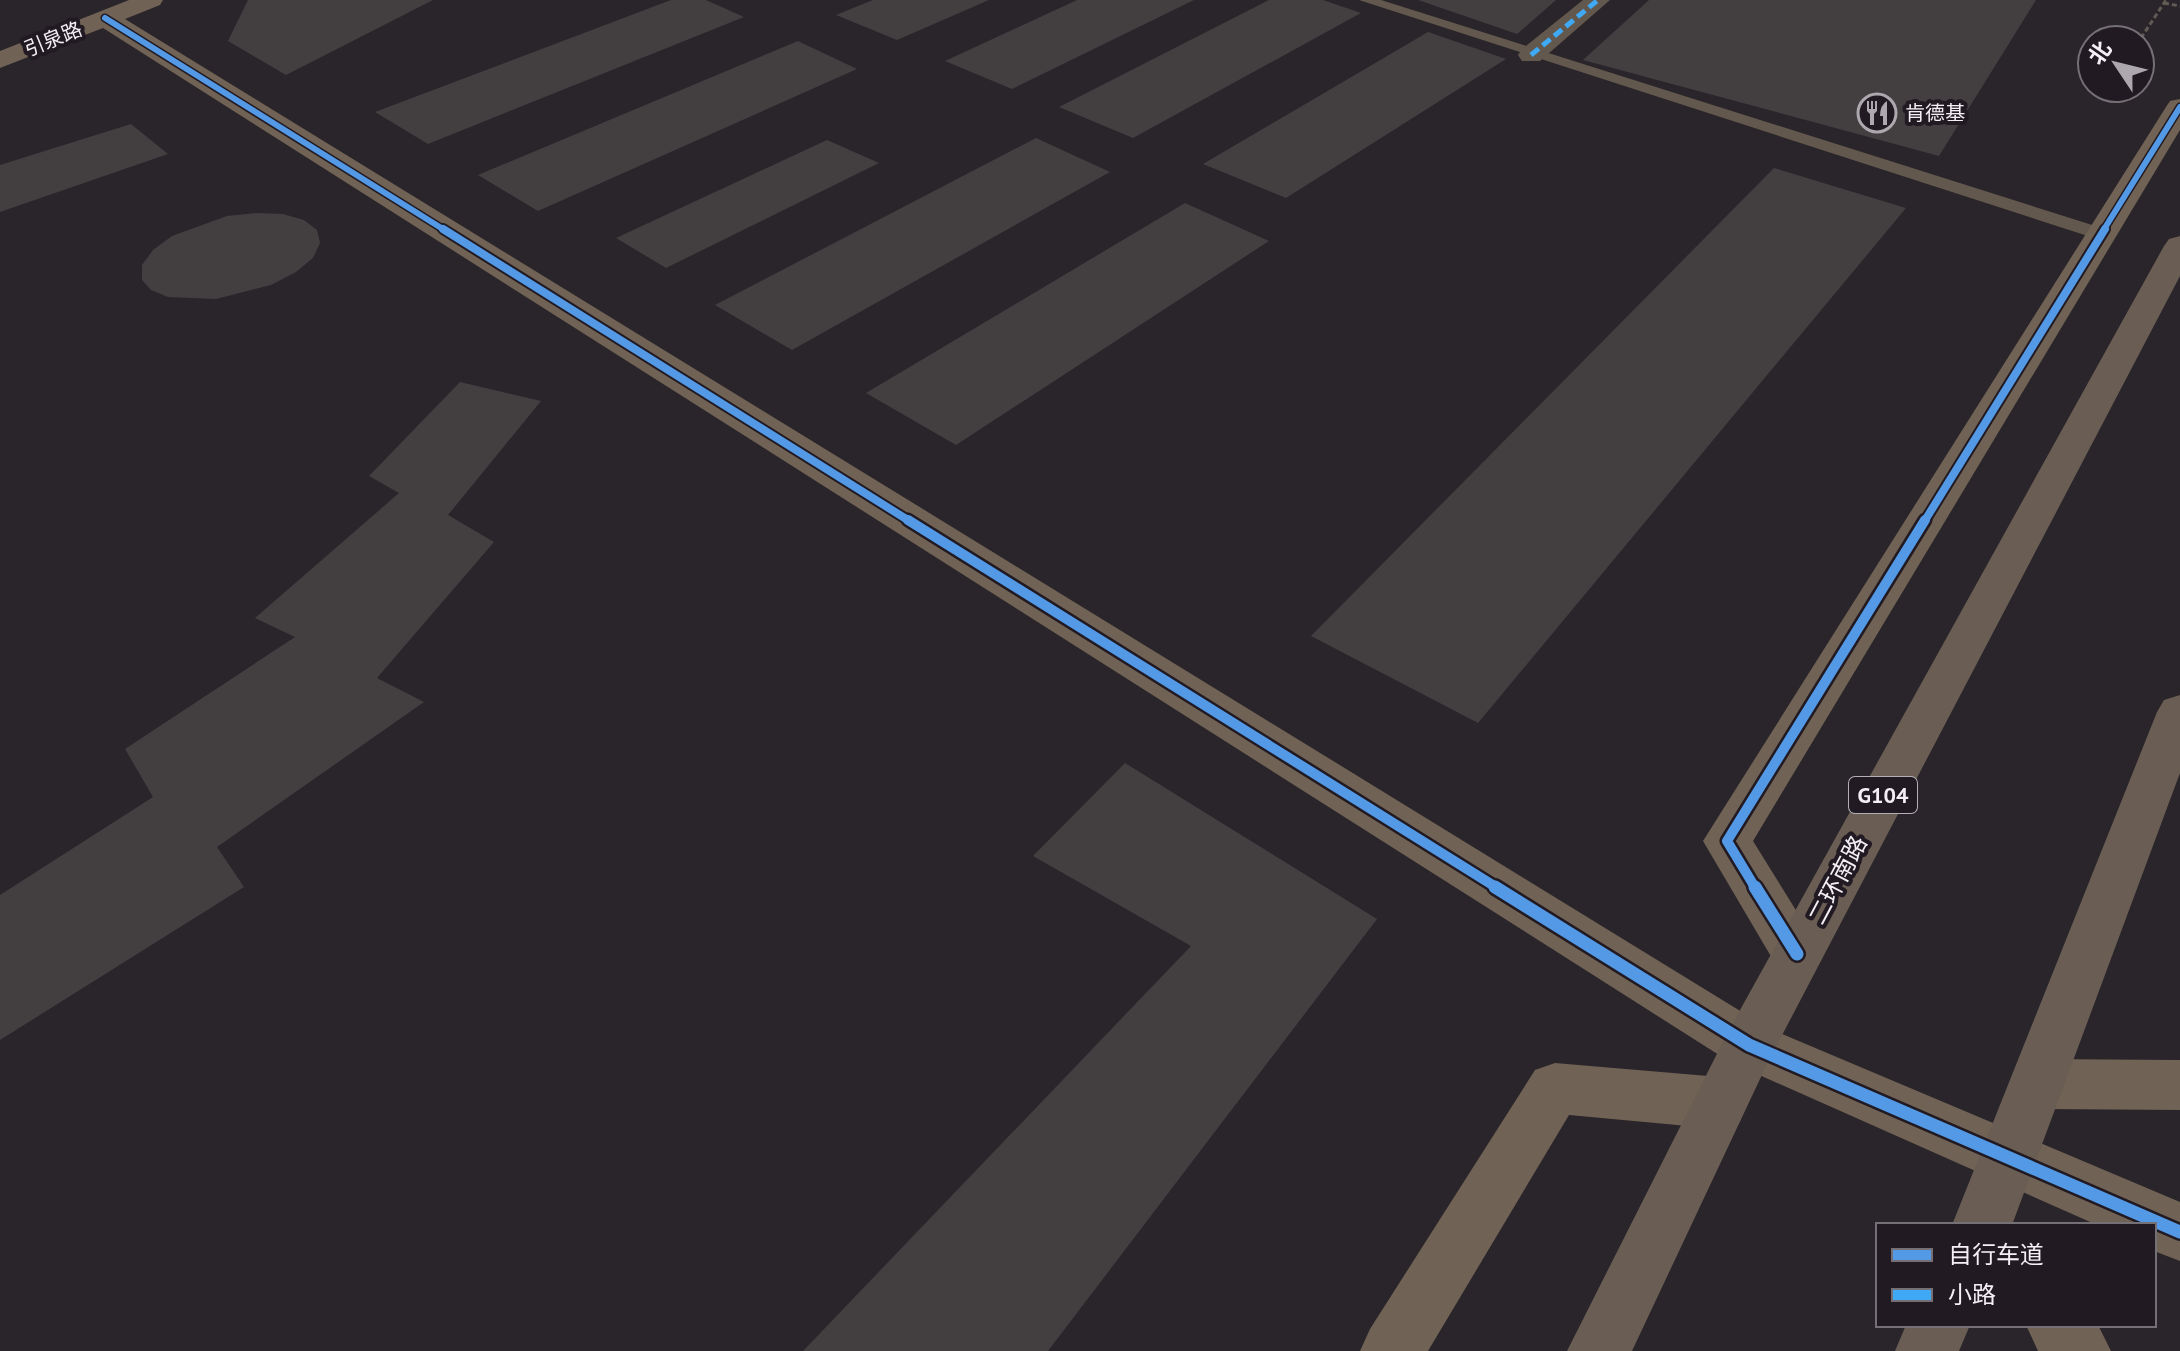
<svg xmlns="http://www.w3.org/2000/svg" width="2180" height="1351" font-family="'PT Sans','Noto Sans SC',sans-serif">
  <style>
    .building { fill: #433f41 }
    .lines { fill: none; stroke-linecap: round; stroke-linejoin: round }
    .path { stroke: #625b55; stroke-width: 3; stroke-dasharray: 5 3; stroke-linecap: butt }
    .lane { fill: #62584d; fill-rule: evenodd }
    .street { fill: #62584d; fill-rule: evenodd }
    .secondary { fill: #706254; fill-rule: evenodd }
    .highway { fill: #6a5e54; fill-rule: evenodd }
    .quiet { stroke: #3fa9f5; stroke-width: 5; stroke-dasharray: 10 5; stroke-linecap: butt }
    .cycleway-far3-casing { stroke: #211a22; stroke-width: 9 }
    .cycleway-far2-casing { stroke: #211a22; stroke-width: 12 }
    .cycleway-far1-casing { stroke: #211a22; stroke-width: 15 }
    .cycleway-casing { stroke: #211a22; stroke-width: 18 }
    .cycleway-far3 { stroke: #5399e6; stroke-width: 6 }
    .cycleway-far2 { stroke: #5399e6; stroke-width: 8 }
    .cycleway-far1 { stroke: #5399e6; stroke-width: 10 }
    .cycleway { stroke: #5399e6; stroke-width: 13 }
    .labels { text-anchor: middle; stroke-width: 8; stroke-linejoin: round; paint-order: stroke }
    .far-street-label { font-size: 20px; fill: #f3eff5; stroke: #211a22 }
    .far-poi-label { font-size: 20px; fill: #f3eff5; stroke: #211a22; text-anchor: start }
    .shield { fill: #211a22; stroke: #b4afb6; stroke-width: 2 }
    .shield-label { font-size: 22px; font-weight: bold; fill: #f3eff5 }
    .street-label { font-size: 24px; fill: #f3eff5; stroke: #211a22 }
  </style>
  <rect width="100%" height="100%" fill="#29252a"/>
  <path class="building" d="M 433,0 L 286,75 L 228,41 L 248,0 Z
    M 671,0 L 706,0 L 744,17 L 428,144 L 375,112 Z
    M 873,0 L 989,0 L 897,40 L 836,15 Z
    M 1077,0 L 1194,0 L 1012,89 L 945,61 Z
    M 1269,0 L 1323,0 L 1361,13 L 1133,138 L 1059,107 Z
    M 1418,0 L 1556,0 L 1517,34 Z
    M 1649,0 L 2036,0 L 1939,156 L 1583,60 Z
    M 1428,32 L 1506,59 L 1286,198 L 1203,164 Z
    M 798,41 L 857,69 L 538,211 L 478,175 Z
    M 131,124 L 168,154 L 0,212 L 0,165 Z
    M 1036,138 L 1110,172 L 792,350 L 715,305 Z
    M 827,140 L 879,163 L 666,268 L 616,238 Z
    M 1774,168 L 1906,208 L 1478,723 L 1311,636 Z
    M 1185,203 L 1269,241 L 956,445 L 866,393 Z
    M 257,213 L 283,214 L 304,220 L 317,230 L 320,243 L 313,258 L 296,272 L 271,285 L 216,299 L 168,297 L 151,290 L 142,280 L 142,265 L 153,250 L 172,236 L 227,216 Z
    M 460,382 L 541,401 L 448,515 L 494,542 L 377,678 L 424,702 L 217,847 L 244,887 L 0,1040 L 0,895 L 153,797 L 125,749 L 295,637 L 255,618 L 399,493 L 369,476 Z
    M 1125,763 L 1377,919 L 1048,1351 L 803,1351 L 1191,946 L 1033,856 Z"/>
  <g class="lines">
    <path class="path" d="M 2164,3 L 2180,6
      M 2141,38 L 2166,0"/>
    <path class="lane" d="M 1359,0 L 1381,0 L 2108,230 L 2110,234 L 2101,240 L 2094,238 Z"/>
    <path class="street" d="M 1583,0 L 1610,0 L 1540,61 L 1522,61 L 1518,55 L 1522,49 Z"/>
    <path class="secondary" d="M 129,0 L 163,0 L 160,5 L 125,19 L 1768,1028 L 2180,1202 L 2180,1261 L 2154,1251 L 2154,1225 L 2097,1225 L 1730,1062 L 103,28 L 0,68 L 0,51 Z
      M 2180,99 L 2180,130 L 1753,841 L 1823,954 L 1815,970 L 1797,976 L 1779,970 L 1703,841 L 2166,107 L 2170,101 Z
      M 2038,1059 L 2180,1060 L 2180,1110 L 2038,1109 L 2018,1102 L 2010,1084 L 2018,1066 Z
      M 1555,1063 L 1720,1077 L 1740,1085 L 1748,1103 L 1740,1121 L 1720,1129 L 1569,1115 L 1428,1351 L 1360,1351 L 1370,1329 L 1535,1070 Z
      M 2026,1325 L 2098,1325 L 2111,1351 L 2038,1351 Z"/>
    <path class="highway" d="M 2180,236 L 2180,276 L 1768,1062 L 1632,1351 L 1567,1351 L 1730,1028 L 2164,246 L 2169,239 Z
      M 2180,695 L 2180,773 L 2012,1225 L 1952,1225 L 2157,712 L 2164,700 Z
      M 1906,1325 L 1970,1325 L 1959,1351 L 1895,1351 Z"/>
    <path class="quiet" d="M 1531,55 L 1598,0"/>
    <g class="cycleway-far3-casing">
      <path id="cycleway-far3" d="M 105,18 L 446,231
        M 2103,231 L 2180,107"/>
    </g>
    <g class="cycleway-far2-casing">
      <path id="cycleway-far2" d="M 443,229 L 911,522
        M 1924,522 L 2105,229"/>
    </g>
    <g class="cycleway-far1-casing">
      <path id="cycleway-far1" d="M 908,520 L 1499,889
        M 1756,889 L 1727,841 L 1925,520"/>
    </g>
    <g class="cycleway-casing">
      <path id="cycleway" d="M 1495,887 L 1749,1045 L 2180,1232
        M 1755,887 L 1797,954"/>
    </g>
    <use href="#cycleway-far3" class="cycleway-far3"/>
    <use href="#cycleway-far2" class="cycleway-far2"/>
    <use href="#cycleway-far1" class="cycleway-far1"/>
    <use href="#cycleway" class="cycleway"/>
  </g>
  <defs>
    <g id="restaurant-ring" transform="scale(2)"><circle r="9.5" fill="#211a22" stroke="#aca8ae" stroke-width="1.5"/><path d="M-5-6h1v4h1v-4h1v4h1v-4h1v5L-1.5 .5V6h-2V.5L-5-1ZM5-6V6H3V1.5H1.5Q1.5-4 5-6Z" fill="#aca8ae"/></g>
  </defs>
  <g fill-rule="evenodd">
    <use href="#restaurant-ring" x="1877" y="113"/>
  </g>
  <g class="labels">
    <g class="far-street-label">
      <text transform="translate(53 39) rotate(-22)" y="7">引泉路</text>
    </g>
    <g class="far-poi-label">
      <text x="1905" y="120">肯德基</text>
    </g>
    <rect class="shield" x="1849" y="777" width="68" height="36" rx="6"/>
    <g class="shield-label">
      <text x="1883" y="803">G104</text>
    </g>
    <g class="street-label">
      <text transform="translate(1838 880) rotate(-62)" y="8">二环南路</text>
    </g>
  </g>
  <rect x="1876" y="1223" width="280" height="104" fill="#211a22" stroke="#756f76" stroke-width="2"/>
  <rect x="1892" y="1249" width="40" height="12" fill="#5399e6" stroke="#756f76" stroke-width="2"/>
  <text x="1948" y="1263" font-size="24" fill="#f3eff5">自行车道</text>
  <rect x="1892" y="1289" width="40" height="12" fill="#3fa9f5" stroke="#756f76" stroke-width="2"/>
  <text x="1948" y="1303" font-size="24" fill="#f3eff5">小路</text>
  <g transform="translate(2116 64) rotate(305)"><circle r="38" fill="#211a22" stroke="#756f76" stroke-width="2"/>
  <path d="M0-6L14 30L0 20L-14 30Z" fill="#aca8ae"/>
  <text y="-12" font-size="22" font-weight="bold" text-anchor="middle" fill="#f3eff5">北</text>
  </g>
</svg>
